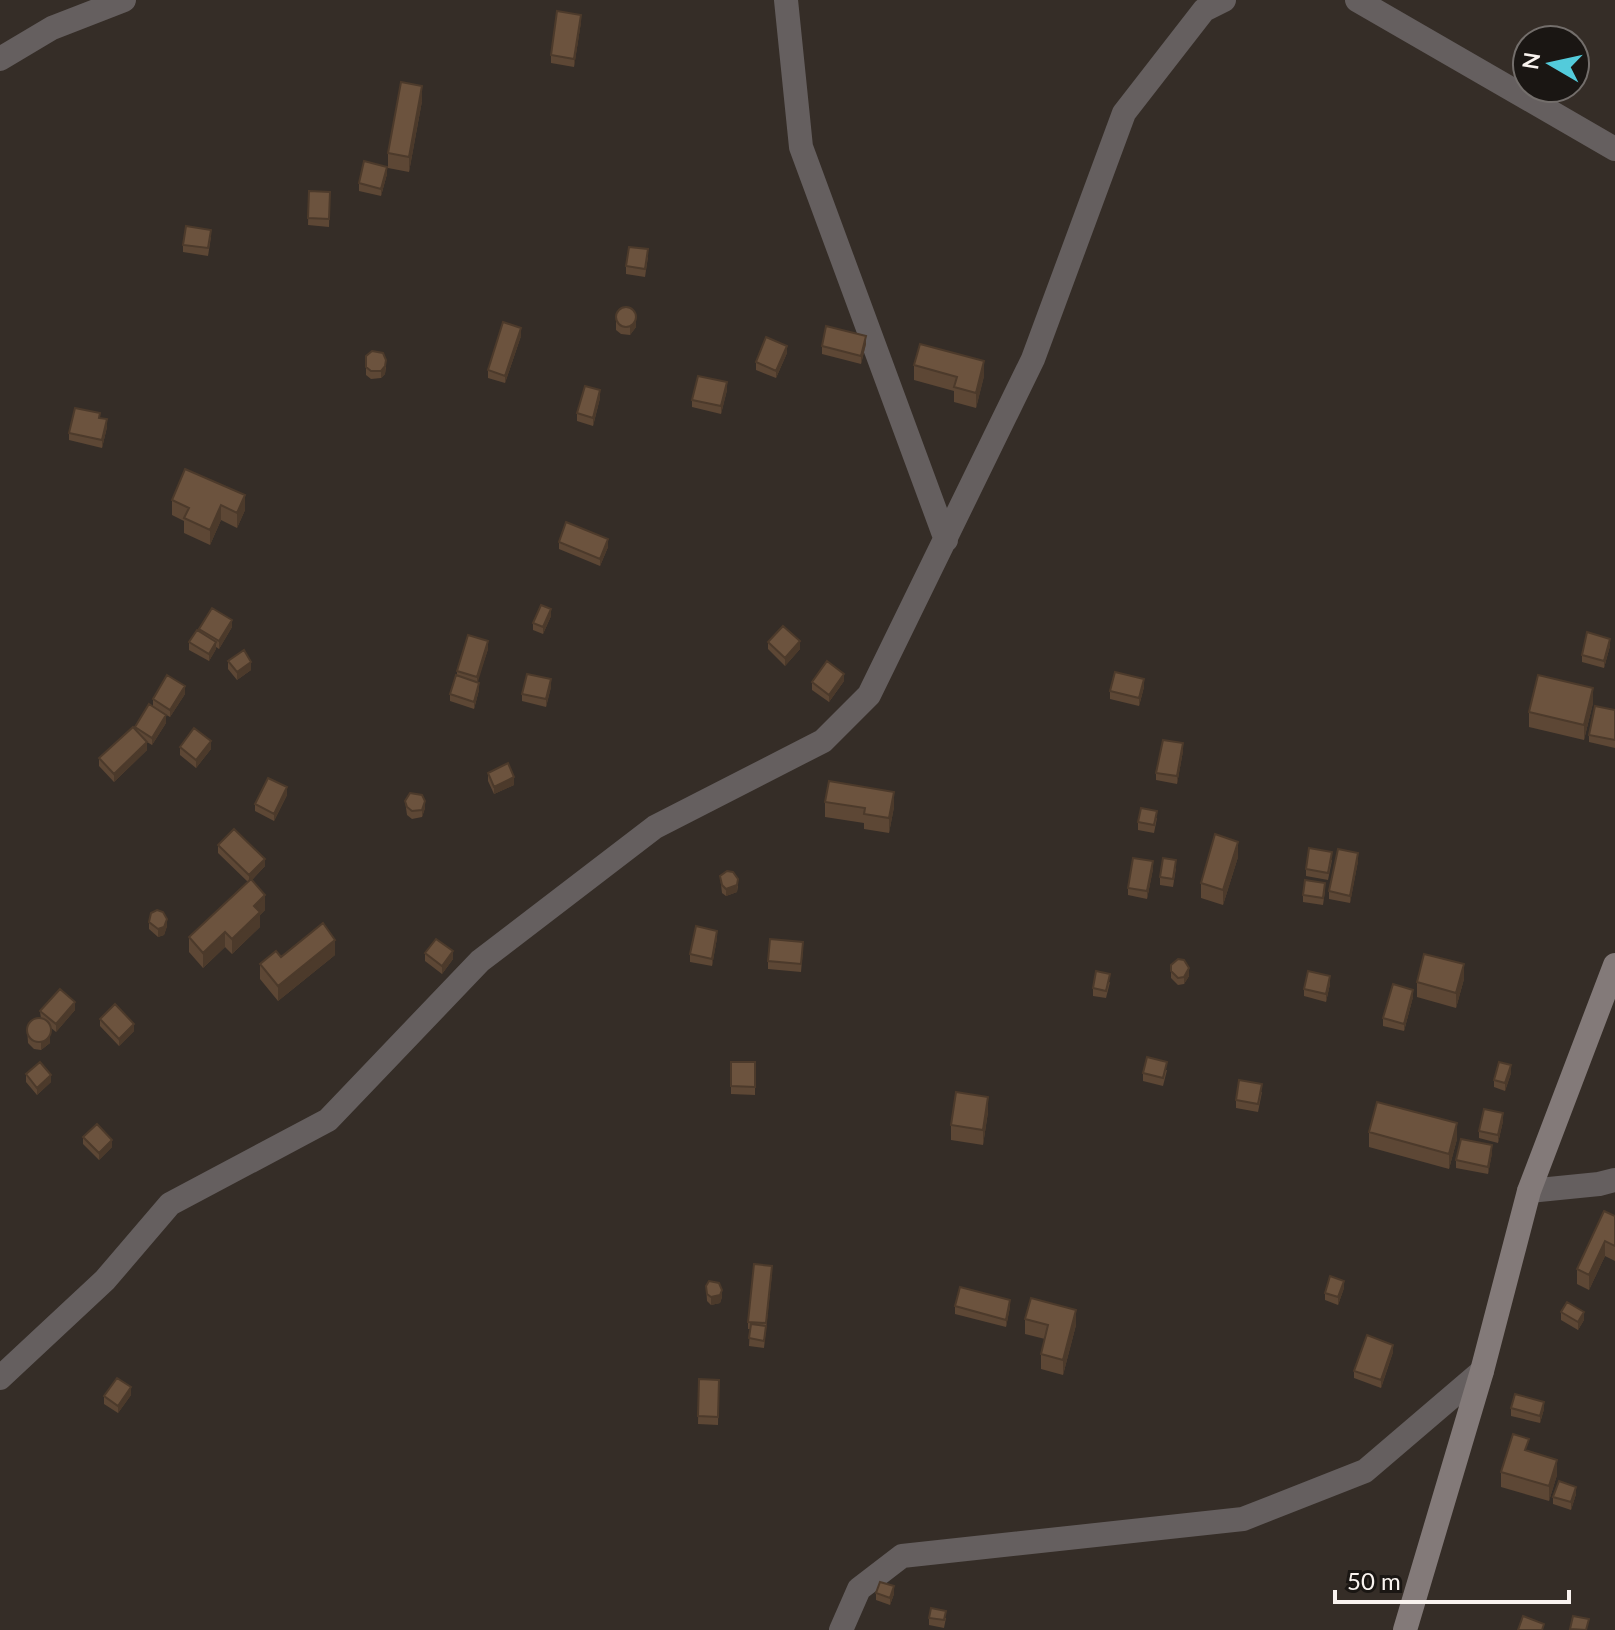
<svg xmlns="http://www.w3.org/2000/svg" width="1615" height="1630" font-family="Lato,sans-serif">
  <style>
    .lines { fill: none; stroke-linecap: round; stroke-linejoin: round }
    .street { stroke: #655f5f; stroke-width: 24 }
    .secondary { stroke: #837a79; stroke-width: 24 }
    .wall { fill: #5d4735 }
    .shaded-wall { fill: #4c3a2b }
    .building { fill: #6c533e; stroke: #4c3a2b; stroke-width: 2 }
  </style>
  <rect width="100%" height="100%" fill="#352d27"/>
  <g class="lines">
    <path class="street" d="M 786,0 L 801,147 L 946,540
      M 1357,0 L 1615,149
      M 0,59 L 52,28 L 124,0
      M 1529,1191 L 1599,1184 L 1615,1180
      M 0,1378 L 105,1280 L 170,1204 L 328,1120 L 480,961 L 655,827 L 823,741 L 869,695 L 1033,359 L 1124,113 L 1204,10 L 1224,0
      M 841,1630 L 859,1589 L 902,1556 L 1243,1519 L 1365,1471 L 1482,1371"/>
    <path class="secondary" d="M 1405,1630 L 1482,1371 L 1529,1191 L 1615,965"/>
  </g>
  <path class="wall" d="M 581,22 L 574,67 L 551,63 L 551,55 Z
    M 422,101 L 409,172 L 388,168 L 388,153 Z
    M 387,174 L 381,196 L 359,191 L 359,183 Z
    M 309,191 L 330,192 L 329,227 L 308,225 Z
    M 211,237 L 208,256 L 183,252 L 183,245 Z
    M 648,257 L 645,277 L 626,274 L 626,266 Z
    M 616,315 L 636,327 L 630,335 L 621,334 L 616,330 Z
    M 521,336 L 505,383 L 488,378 L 488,370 Z
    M 866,344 L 861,364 L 822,354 L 822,346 Z
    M 787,353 L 776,378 L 756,370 L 756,362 Z
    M 366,356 L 386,367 L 385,374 L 381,378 L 371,379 L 366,375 Z
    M 914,365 L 984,376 L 976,408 L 954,402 L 954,391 L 914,380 Z
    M 727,390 L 721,414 L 692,407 L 692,400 Z
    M 600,398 L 593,426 L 577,421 L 577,413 Z
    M 100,418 L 107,427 L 102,448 L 69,440 L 69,433 Z
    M 185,469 L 245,510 L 237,528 L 221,520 L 210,545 L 184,533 L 184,521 L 172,515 L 172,500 Z
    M 559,542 L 608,547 L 600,566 L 559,549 Z
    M 551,616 L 543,634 L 533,630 L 533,623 Z
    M 232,627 L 219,649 L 216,647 L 216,649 L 209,661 L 189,650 L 189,642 L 199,632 L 199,629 Z
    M 768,642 L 800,649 L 785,666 L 768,649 Z
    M 1610,646 L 1604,668 L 1582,662 L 1582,655 Z
    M 488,649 L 477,682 L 479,690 L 474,709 L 450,701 L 450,694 L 457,675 L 457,671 Z
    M 228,661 L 251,670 L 237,680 L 228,669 Z
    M 844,681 L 829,702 L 812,690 L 812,682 Z
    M 551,687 L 546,707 L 522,701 L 522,694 Z
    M 1144,687 L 1139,706 L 1110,699 L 1110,691 Z
    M 185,694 L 170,717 L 153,707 L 153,699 Z
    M 1593,703 L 1584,740 L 1529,727 L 1529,712 Z
    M 1615,710 L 1615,748 L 1589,742 L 1589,735 Z
    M 166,723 L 152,745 L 147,742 L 147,750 L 114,782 L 99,766 L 99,758 L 135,729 L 135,727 Z
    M 180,747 L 211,749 L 196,768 L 180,755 Z
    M 1183,751 L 1177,784 L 1156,780 L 1156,773 Z
    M 488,773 L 514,785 L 494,794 L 488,781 Z
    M 287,795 L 274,821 L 255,811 L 255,804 Z
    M 405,801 L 425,808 L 422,817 L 412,819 L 407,815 Z
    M 825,802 L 894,807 L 889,833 L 864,829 L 864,823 L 825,817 Z
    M 1157,818 L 1154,833 L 1138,830 L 1138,822 Z
    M 218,845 L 265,866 L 252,880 L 265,910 L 260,915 L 260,927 L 232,954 L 225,947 L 203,968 L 189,952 L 189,937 L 248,882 L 218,853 Z
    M 1238,857 L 1223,905 L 1201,898 L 1201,883 Z
    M 1332,860 L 1328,880 L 1306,876 L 1306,869 Z
    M 1358,861 L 1350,903 L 1329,899 L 1329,891 Z
    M 1176,868 L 1173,887 L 1160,885 L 1160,877 Z
    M 1153,869 L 1147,899 L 1128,895 L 1128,888 Z
    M 720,876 L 738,886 L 737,892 L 726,896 L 722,893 Z
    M 1325,891 L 1323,905 L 1303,902 L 1303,895 Z
    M 149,922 L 167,926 L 164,935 L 158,937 L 149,929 Z
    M 717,938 L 712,966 L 690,962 L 690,954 Z
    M 803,949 L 801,972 L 768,969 L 768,961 Z
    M 425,953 L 453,959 L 442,974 L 425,961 Z
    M 335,955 L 278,1001 L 260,979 L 260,964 Z
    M 1171,965 L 1189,976 L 1184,984 L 1178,985 L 1171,978 Z
    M 1464,979 L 1456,1008 L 1417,997 L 1417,982 Z
    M 1110,982 L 1106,998 L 1093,996 L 1093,988 Z
    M 1330,984 L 1326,1002 L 1304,996 L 1304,989 Z
    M 1413,997 L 1404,1031 L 1383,1026 L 1383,1018 Z
    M 75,1010 L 56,1032 L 50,1027 L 50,1043 L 41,1050 L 34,1049 L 28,1043 L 27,1027 L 41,1019 L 40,1011 Z
    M 100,1019 L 134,1031 L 119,1046 L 100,1026 Z
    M 731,1062 L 755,1062 L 755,1095 L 731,1094 Z
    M 1167,1070 L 1163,1086 L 1143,1081 L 1143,1073 Z
    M 1511,1073 L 1505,1091 L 1494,1087 L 1494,1080 Z
    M 26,1074 L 51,1082 L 37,1095 L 26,1082 Z
    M 1262,1092 L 1258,1112 L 1236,1108 L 1236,1100 Z
    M 988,1112 L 983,1145 L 951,1140 L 951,1125 Z
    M 1503,1121 L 1498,1143 L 1479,1138 L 1479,1131 Z
    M 1369,1132 L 1457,1139 L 1449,1169 L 1369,1147 Z
    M 83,1137 L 112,1147 L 99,1160 L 83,1144 Z
    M 1492,1153 L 1488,1174 L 1456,1168 L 1456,1160 Z
    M 1615,1216 L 1615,1261 L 1605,1256 L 1589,1290 L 1577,1284 L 1577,1269 Z
    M 772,1273 L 764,1348 L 749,1346 L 750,1329 L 748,1329 L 748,1322 Z
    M 706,1286 L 722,1297 L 720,1303 L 711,1305 L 707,1301 Z
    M 1344,1288 L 1338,1305 L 1325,1300 L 1325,1293 Z
    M 955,1306 L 1010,1307 L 1006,1327 L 955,1314 Z
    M 1561,1312 L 1584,1320 L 1578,1330 L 1561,1320 Z
    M 1025,1319 L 1076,1325 L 1063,1375 L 1041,1369 L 1041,1354 L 1045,1339 L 1025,1334 Z
    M 1393,1352 L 1381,1388 L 1354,1378 L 1354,1371 Z
    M 699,1379 L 719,1380 L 718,1425 L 698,1424 Z
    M 131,1395 L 118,1413 L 104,1404 L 104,1396 Z
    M 1511,1408 L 1544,1409 L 1540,1423 L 1511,1416 Z
    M 1529,1451 L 1557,1475 L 1549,1501 L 1501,1487 L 1501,1472 Z
    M 1576,1494 L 1571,1510 L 1553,1504 L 1553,1497 Z
    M 876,1593 L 894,1594 L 890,1605 L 876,1600 Z
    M 929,1618 L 946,1618 L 944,1628 L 929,1625 Z"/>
  <path class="shaded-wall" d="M 581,15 L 581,22 L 574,67 L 574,59 Z
    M 422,86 L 422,101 L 409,172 L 409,157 Z
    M 387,167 L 387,174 L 381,196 L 381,189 Z
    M 636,319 L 636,327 L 630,335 L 630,327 Z
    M 521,328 L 521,336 L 505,383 L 505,376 Z
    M 866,336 L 866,344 L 861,364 L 861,356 Z
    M 787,346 L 787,353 L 776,378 L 776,371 Z
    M 386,360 L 385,374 L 381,378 L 381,371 Z
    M 984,361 L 984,376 L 976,408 L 976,393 Z
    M 727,382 L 727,390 L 721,414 L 721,406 Z
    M 600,390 L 600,398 L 593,426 L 593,418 Z
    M 107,419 L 107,427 L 102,448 L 102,440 Z
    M 245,495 L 245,510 L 237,528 L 237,513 Z
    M 221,505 L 221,520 L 210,545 L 210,530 Z
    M 608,539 L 608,547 L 600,566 L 600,559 Z
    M 551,609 L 551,616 L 543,634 L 543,627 Z
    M 232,620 L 232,627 L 219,649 L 219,641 Z
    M 1610,639 L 1610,646 L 1604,668 L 1604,661 Z
    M 488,641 L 488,649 L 477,685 L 477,677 Z
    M 800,641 L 800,649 L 785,666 L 785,658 Z
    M 216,642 L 216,649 L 209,661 L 209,654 Z
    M 251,662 L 251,670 L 237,680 L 237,672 Z
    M 844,674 L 844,681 L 829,702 L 829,695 Z
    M 551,679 L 551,687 L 546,707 L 546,699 Z
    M 1144,679 L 1144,687 L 1139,706 L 1139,698 Z
    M 479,683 L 479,690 L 474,709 L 474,702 Z
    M 185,686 L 185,694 L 170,717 L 170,710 Z
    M 1593,688 L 1593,703 L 1584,740 L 1584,725 Z
    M 166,715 L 166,723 L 152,745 L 152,738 Z
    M 211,741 L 211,749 L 196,768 L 196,760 Z
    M 147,742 L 147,750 L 114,782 L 114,774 Z
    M 1183,743 L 1183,751 L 1177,784 L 1177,776 Z
    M 514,777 L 514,785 L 494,794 L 494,787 Z
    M 287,787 L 287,795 L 274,821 L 274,814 Z
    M 894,792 L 894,807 L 889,833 L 889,818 Z
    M 425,801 L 425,808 L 422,817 L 422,810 Z
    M 1238,842 L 1238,857 L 1223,905 L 1223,890 Z
    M 1358,853 L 1358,861 L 1350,903 L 1350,896 Z
    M 265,859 L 265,866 L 249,883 L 249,875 Z
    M 1153,861 L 1153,869 L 1147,899 L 1147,891 Z
    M 738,879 L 737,892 L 726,896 L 726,889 Z
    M 265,895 L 265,910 L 260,915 L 260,927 L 232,954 L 232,939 L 254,906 Z
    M 167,919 L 167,926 L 164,935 L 158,937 L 158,929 Z
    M 717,931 L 717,938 L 712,966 L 712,959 Z
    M 225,932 L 225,947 L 203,968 L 203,953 Z
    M 335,940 L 335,955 L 278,1001 L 278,986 Z
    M 453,951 L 453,959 L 442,974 L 442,966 Z
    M 1464,964 L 1464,979 L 1456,1008 L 1456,993 Z
    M 1189,968 L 1189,976 L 1184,984 L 1184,977 Z
    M 1330,976 L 1330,984 L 1326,1002 L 1326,994 Z
    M 1413,990 L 1413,997 L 1404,1031 L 1404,1024 Z
    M 75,1002 L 75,1010 L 56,1032 L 56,1024 Z
    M 134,1024 L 134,1031 L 119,1046 L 119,1039 Z
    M 50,1036 L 50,1043 L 41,1050 L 41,1042 Z
    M 1511,1065 L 1511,1073 L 1505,1091 L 1505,1083 Z
    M 51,1075 L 51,1082 L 37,1095 L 37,1088 Z
    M 988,1097 L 988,1112 L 983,1145 L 983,1130 Z
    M 1503,1113 L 1503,1121 L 1498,1143 L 1498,1135 Z
    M 1457,1123 L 1457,1139 L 1449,1169 L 1449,1154 Z
    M 112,1140 L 112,1147 L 99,1160 L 99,1153 Z
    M 1492,1145 L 1492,1153 L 1488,1174 L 1488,1167 Z
    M 1605,1241 L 1605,1256 L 1589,1290 L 1589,1275 Z
    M 1344,1281 L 1344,1288 L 1338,1305 L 1338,1297 Z
    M 722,1290 L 722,1297 L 720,1303 L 711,1305 L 711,1297 Z
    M 1010,1300 L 1010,1307 L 1006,1327 L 1006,1320 Z
    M 1076,1310 L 1076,1325 L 1063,1375 L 1063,1360 Z
    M 1584,1312 L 1584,1320 L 1578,1330 L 1578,1322 Z
    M 1393,1345 L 1393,1352 L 1381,1388 L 1381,1380 Z
    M 131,1387 L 131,1395 L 118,1413 L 118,1406 Z
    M 1544,1402 L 1544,1409 L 1540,1423 L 1540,1416 Z
    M 1557,1460 L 1557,1475 L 1549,1501 L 1549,1486 Z
    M 1576,1487 L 1576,1494 L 1571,1510 L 1571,1502 Z
    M 894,1586 L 894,1594 L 890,1605 L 890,1598 Z"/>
  <path class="building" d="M 557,11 L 581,15 L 574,59 L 551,55 Z
    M 401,82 L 422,86 L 409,157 L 388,153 Z
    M 364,161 L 387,167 L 381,189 L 359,183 Z
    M 309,191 L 330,192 L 329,219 L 308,218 Z
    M 186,226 L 211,230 L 208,248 L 183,245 Z
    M 629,247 L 648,249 L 645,269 L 626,266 Z
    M616 317a10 10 0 1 1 20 0a10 10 0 1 1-20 0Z
    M 503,322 L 521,328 L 505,376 L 488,370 Z
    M 826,326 L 866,336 L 861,356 L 822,346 Z
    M 766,337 L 787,346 L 776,371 L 756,362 Z
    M 920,344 L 984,361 L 976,393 L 954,387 L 957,377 L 914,365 Z
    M 372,351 L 383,353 L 386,360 L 385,366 L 381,371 L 371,371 L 366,367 L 366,356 Z
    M 698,376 L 727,382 L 721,406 L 692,400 Z
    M 585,386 L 600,390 L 593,418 L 577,413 Z
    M 75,408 L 100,413 L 99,418 L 107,419 L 102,440 L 69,433 Z
    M 185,469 L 245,495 L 237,513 L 221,505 L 210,530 L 184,518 L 189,508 L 172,500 Z
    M 566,522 L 608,539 L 600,559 L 559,542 Z
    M 541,605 L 551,609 L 543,627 L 533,623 Z
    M 212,608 L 232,620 L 219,641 L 199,629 Z
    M 783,626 L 800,641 L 785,658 L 768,642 Z
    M 197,630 L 216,642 L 209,654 L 189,642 Z
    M 1587,632 L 1610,639 L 1604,661 L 1582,655 Z
    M 468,635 L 488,641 L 477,677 L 457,671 Z
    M 244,650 L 251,662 L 237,672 L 228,661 Z
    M 827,661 L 844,674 L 829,695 L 812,682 Z
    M 1115,672 L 1144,679 L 1139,698 L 1110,691 Z
    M 527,674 L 551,679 L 546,699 L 522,694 Z
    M 167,675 L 185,686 L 170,710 L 153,699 Z
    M 456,675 L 479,683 L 474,702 L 450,694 Z
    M 1538,675 L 1593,688 L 1584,725 L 1529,712 Z
    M 149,704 L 166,715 L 152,738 L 135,727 Z
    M 1595,706 L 1615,710 L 1615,740 L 1589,735 Z
    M 133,727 L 147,742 L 114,774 L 99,758 Z
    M 194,728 L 211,741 L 196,760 L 180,747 Z
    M 1163,740 L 1183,743 L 1177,776 L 1156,773 Z
    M 508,763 L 514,777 L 494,787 L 488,773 Z
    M 268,778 L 287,787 L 274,814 L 255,804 Z
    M 829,781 L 894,792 L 889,818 L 864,814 L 865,808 L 825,802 Z
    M 410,793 L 422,795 L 425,801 L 422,810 L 412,811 L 407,807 L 405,801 Z
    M 1141,808 L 1157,811 L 1154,825 L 1138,822 Z
    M 234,829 L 265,859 L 249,875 L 218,845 Z
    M 1215,834 L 1238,842 L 1223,890 L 1201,883 Z
    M 1309,848 L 1332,852 L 1328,873 L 1306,869 Z
    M 1338,849 L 1358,853 L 1350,896 L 1329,891 Z
    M 1133,858 L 1153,861 L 1147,891 L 1128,888 Z
    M 1163,858 L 1176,860 L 1173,879 L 1160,877 Z
    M 727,871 L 733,872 L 738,879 L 737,885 L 726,889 L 722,885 L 720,876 Z
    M 251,879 L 265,895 L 254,906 L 260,912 L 232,939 L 225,932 L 203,953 L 189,937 Z
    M 1305,880 L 1325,883 L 1323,898 L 1303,895 Z
    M 157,910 L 163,912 L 167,919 L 164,927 L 158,929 L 149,922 L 151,913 Z
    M 323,923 L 335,940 L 278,986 L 260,964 L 276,951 L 281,957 Z
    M 696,926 L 717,931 L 712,959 L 690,954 Z
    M 436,939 L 453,951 L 442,966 L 425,953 Z
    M 770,939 L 803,942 L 801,964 L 768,961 Z
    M 1424,954 L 1464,964 L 1456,993 L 1417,982 Z
    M 1178,959 L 1184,960 L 1189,968 L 1184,977 L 1178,978 L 1171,971 L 1171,965 Z
    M 1096,971 L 1110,974 L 1106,991 L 1093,988 Z
    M 1308,971 L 1330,976 L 1326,994 L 1304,989 Z
    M 1393,984 L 1413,990 L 1404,1024 L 1383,1018 Z
    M 60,989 L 75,1002 L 56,1024 L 40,1011 Z
    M 115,1004 L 134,1024 L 119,1039 L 100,1019 Z
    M27 1030a12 12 0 1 1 24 0a12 12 0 1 1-24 0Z
    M 1147,1057 L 1167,1062 L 1163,1078 L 1143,1073 Z
    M 40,1062 L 51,1075 L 37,1088 L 26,1074 Z
    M 731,1062 L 755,1062 L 755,1087 L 731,1086 Z
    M 1499,1062 L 1511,1065 L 1505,1083 L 1494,1080 Z
    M 1239,1080 L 1262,1084 L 1258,1104 L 1236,1100 Z
    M 956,1092 L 988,1097 L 983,1130 L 951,1125 Z
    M 1377,1102 L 1457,1123 L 1449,1154 L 1369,1132 Z
    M 1484,1109 L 1503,1113 L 1498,1135 L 1479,1131 Z
    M 97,1124 L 112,1140 L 99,1153 L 83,1137 Z
    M 1461,1139 L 1492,1145 L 1488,1167 L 1456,1160 Z
    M 1604,1211 L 1615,1216 L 1615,1246 L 1605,1241 L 1589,1275 L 1577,1269 Z
    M 754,1264 L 772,1266 L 766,1323 L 748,1322 Z
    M 1330,1276 L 1344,1281 L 1338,1297 L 1325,1293 Z
    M 709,1281 L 719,1283 L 722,1290 L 720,1295 L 711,1297 L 707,1294 L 706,1286 Z
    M 960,1287 L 1010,1300 L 1006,1320 L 955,1306 Z
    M 1031,1298 L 1076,1310 L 1063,1360 L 1041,1354 L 1048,1325 L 1025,1319 Z
    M 1567,1302 L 1584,1312 L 1578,1322 L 1561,1312 Z
    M 751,1324 L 766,1326 L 764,1341 L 749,1338 Z
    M 1367,1335 L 1393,1345 L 1381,1380 L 1354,1371 Z
    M 117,1378 L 131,1387 L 118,1406 L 104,1396 Z
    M 699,1379 L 719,1380 L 718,1417 L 698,1416 Z
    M 1515,1394 L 1544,1402 L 1540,1416 L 1511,1408 Z
    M 1513,1434 L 1529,1439 L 1525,1450 L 1557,1460 L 1549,1486 L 1501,1472 Z
    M 1559,1481 L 1576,1487 L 1571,1502 L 1553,1497 Z
    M 880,1582 L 894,1586 L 890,1598 L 876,1593 Z
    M 931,1608 L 946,1611 L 944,1620 L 929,1618 Z
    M 1523,1616 L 1544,1624 L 1542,1630 L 1518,1630 Z
    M 1573,1616 L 1589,1619 L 1586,1630 L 1570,1629 Z"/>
  <g transform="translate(1551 64) rotate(279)"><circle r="38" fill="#1a1613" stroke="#736e6b" stroke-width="2"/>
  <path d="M0-6L14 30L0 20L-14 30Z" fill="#53cbdb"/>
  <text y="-12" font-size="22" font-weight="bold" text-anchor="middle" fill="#f9f3ef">N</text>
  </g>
  <path d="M1335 1590v12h234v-12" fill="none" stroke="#f9f3ef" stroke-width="4"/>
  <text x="1347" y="1590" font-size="24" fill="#f9f3ef" stroke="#1a1613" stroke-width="6" paint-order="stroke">50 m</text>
</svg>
